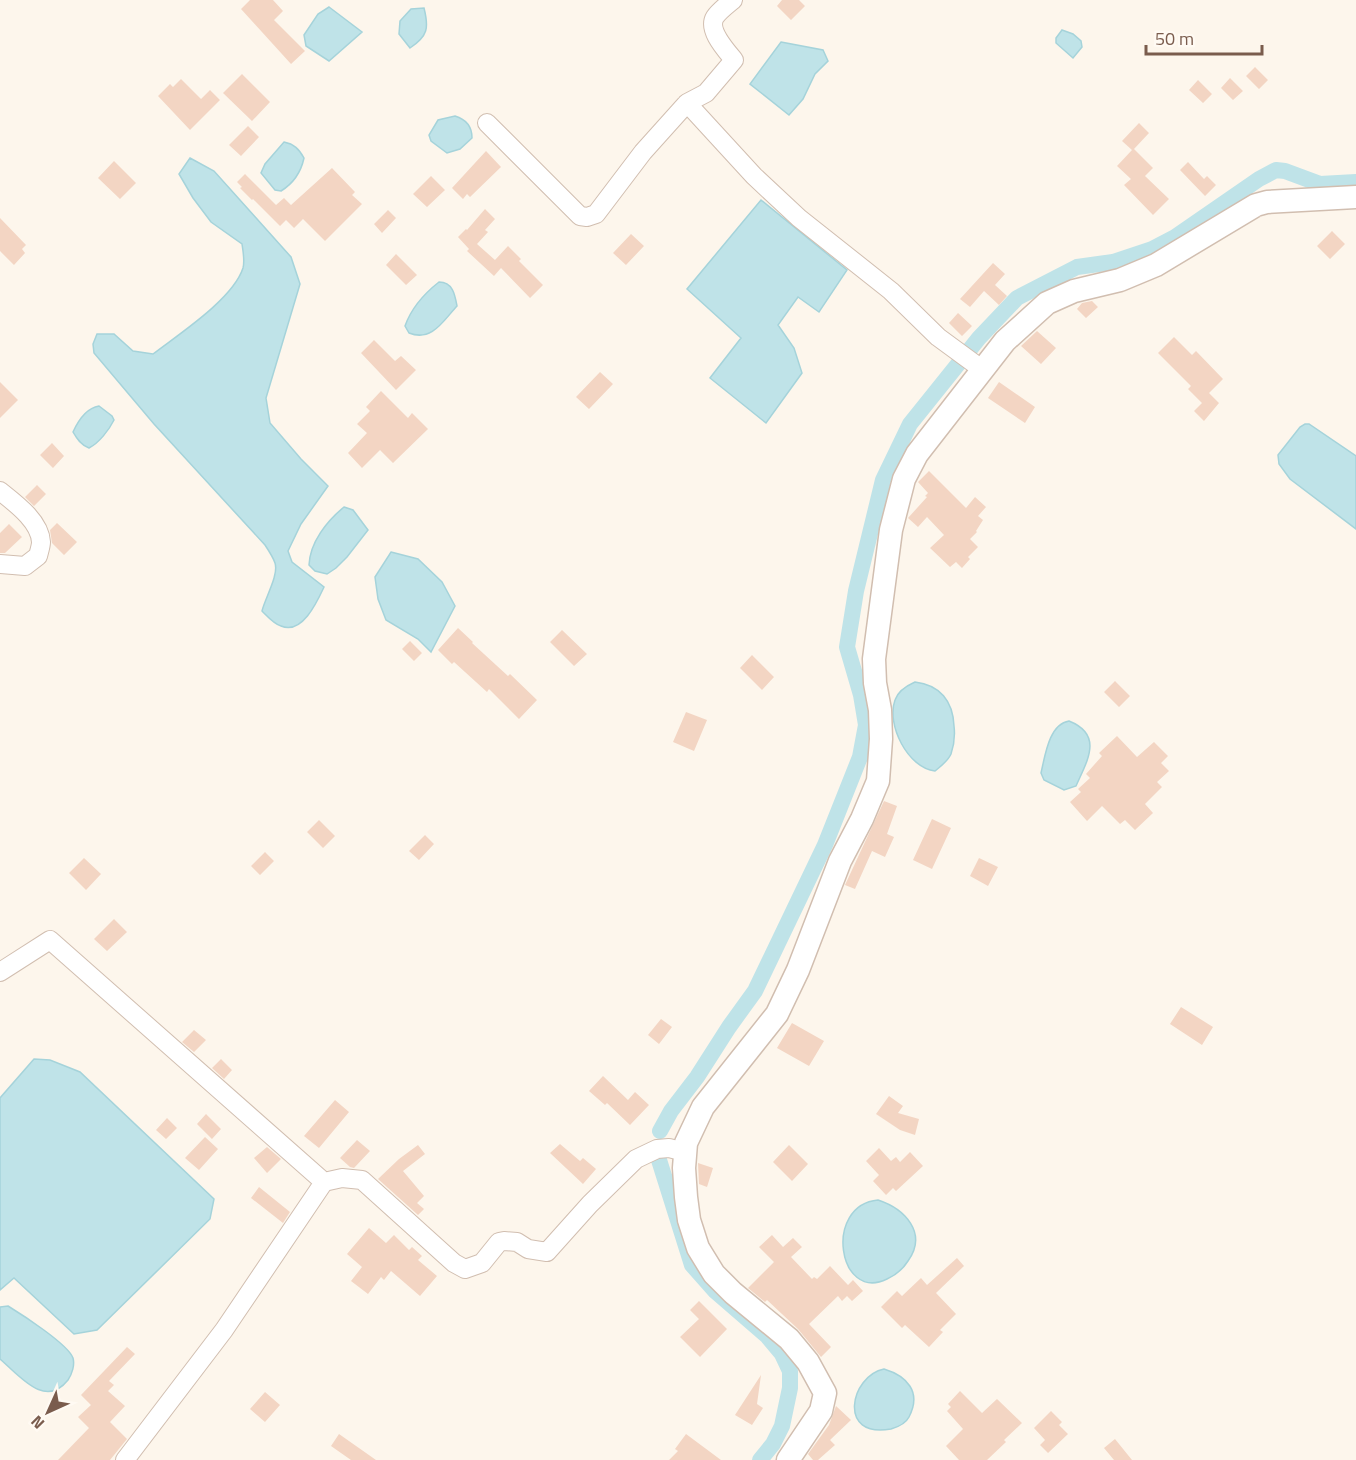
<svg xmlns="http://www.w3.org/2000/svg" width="1356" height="1460" font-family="'Titillium Web',sans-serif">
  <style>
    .water { fill: #bfe3e8; stroke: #a5d3da; stroke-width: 1.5 }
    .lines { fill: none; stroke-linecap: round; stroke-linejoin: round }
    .canal { stroke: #bfe3e8; stroke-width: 16 }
    .building { fill: #f3d5c3 }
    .minor-casing { stroke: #d1beb0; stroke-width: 20 }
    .tertiary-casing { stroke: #d1beb0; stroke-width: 25 }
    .minor { stroke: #fff; stroke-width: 18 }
    .tertiary { stroke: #fff; stroke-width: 22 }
  </style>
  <rect width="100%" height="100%" fill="#fdf6ec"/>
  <path class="water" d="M 329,7 L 362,32 L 329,61 L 306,46 L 304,35 L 318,14 Z
    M 424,8 C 429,28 428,36 410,48 L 399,34 L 400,21 L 411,9 Z
    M 1062,30 L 1073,34 L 1081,41 L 1082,47 L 1073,58 L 1056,43 L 1056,38 Z
    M 781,42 L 823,50 L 828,61 L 815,74 L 803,99 L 789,115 L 750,84 Z
    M 455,116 C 465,119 472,126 472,138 L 460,149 L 447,153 L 431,141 L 429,135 L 438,120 Z
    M 284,142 C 294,144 299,149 304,158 C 301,172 294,183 281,191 L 275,190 L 261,173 L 265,164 Z
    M 190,158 L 214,171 L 291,257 L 300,284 L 266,398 L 270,423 L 301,459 L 328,486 L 301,524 L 288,551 L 292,562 L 324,587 C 317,602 302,635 281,626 C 274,624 267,616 262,611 C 265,598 279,575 275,563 C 273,557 269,551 265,545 L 154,424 L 94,353 L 93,344 L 97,334 L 114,334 L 133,351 L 153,354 C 179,334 233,299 243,268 C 245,261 243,251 242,244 L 211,222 L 193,198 L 179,174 Z
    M 761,200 L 847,270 L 819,312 L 798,297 L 778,325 L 794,348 L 802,373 L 766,423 L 710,378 L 741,338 L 687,289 Z
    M 439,282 C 453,282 455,295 457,306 C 443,321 432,342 409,333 L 405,326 C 411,309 425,293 439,282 Z
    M 99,406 L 112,416 L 114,420 C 109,430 99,443 89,448 C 81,445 77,439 73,432 C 78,421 87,408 99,406 Z
    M 1305,424 L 1309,424 L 1356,456 L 1356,529 L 1290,479 L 1279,464 L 1278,455 L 1300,427 Z
    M 344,507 L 353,510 L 368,530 L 347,557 L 336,568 L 327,574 L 315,571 L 309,565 C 310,542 327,521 344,507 Z
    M 391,552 L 418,559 L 442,582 L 455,606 L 431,652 L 418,639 L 386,620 L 378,599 L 375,577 Z
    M 915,682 C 940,685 953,701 954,726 C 955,734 954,745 951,754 C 948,761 941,766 935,771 C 908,768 886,725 895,700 C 898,691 906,686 915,682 Z
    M 1069,721 C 1104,735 1087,761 1076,786 L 1064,790 L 1044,780 L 1041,773 C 1045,756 1049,724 1069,721 Z
    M 34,1059 L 50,1060 L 80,1072 L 214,1199 L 210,1219 L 97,1330 L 74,1334 L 14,1278 L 0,1290 L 0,1098 Z
    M 878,1200 C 905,1209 928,1233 908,1261 C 903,1269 896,1275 887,1279 C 838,1303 823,1205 878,1200 Z
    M 8,1306 C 21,1314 68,1344 73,1358 C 75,1365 72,1374 68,1380 C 45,1409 20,1376 0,1359 L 0,1307 Z
    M 884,1369 C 907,1376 922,1392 909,1417 C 906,1423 898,1427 891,1429 C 837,1439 850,1376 884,1369 Z"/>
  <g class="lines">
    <path class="canal" d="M 660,1131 L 671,1111 L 697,1077 L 729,1027 L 755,991 L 825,845 L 860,757 L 866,725 L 861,695 L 847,647 L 856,591 L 883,480 L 910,424 L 979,338 L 1017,298 L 1077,267 L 1113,262 L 1152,249 L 1175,237 L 1259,179 L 1276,170 L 1285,171 L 1320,184 L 1356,182
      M 659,1160 L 692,1265 L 715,1291 L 767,1336 L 782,1354 L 790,1371 L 790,1388 L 782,1426 L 773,1444 L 760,1460"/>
  </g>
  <path class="building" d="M 250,0 L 273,0 L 283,11 L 274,20 L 305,51 L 291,64 L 241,9 Z
    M 782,0 L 799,0 L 805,6 L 791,20 L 777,6 Z
    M 1255,67 L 1268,80 L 1259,89 L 1246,76 Z
    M 242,74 L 270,102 L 252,121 L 223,93 Z
    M 1230,78 L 1243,91 L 1233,100 L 1221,88 Z
    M 181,79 L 201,99 L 210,90 L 220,100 L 190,130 L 158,96 L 170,84 L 173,87 Z
    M 1198,80 L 1212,94 L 1203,103 L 1189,90 Z
    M 1139,123 L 1149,133 L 1134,149 L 1153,168 L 1145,176 L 1169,199 L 1153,215 L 1124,185 L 1131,179 L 1117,166 L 1132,150 L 1122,141 Z
    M 248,126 L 259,137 L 241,156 L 229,145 Z
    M 486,151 L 501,167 L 470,197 L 467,194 L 463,199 L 452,188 Z
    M 114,161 L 136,183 L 120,199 L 98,178 Z
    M 1188,162 L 1204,179 L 1207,176 L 1216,185 L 1205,196 L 1180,170 Z
    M 332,168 L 355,192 L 352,195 L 362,204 L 325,241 L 303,219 L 294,228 L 286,220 L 280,226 L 253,199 L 252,200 L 240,188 L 242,187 L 237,182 L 245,174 L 276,205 L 284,198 L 291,205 Z
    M 431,176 L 445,190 L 427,207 L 413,194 Z
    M 485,209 L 495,219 L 485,230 L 488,232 L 477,244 L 495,260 L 508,246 L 521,259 L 519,261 L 543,285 L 530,298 L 501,268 L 494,276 L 467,251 L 469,249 L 458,237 L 466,229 L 467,230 Z
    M 388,210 L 396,218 L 382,233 L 374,224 Z
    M 0,218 L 26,245 L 22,249 L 25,253 L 14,265 L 0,251 Z
    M 1332,231 L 1345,244 L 1330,259 L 1317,246 Z
    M 631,234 L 644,246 L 626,265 L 613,253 Z
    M 396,254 L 417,275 L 406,285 L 386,265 Z
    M 993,263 L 1005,274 L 995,285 L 1007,296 L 999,305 L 984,291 L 970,307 L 960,299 Z
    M 1092,301 L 1098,307 L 1086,318 L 1077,309 L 1082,303 Z
    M 958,313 L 972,326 L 962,336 L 949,323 Z
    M 1037,331 L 1056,348 L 1041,364 L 1021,346 Z
    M 1174,337 L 1192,355 L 1196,351 L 1223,379 L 1209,393 L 1219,403 L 1204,421 L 1194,411 L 1202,403 L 1188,389 L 1191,386 L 1158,353 Z
    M 374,340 L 395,361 L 401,356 L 416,370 L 396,390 L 361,353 Z
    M 600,372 L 613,384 L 589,409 L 576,397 Z
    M 0,382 L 18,400 L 0,418 Z
    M 999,382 L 1035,407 L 1025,423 L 988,398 Z
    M 381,391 L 408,418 L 412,413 L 428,429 L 393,463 L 380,450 L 362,468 L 348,453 L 367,433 L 357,424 L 370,411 L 366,407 Z
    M 52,443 L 64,456 L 53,468 L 40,455 Z
    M 929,471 L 966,508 L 975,497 L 986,507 L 978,516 L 983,520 L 976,531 L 977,532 L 970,539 L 978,547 L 968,557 L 970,559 L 962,568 L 956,562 L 950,567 L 930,548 L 944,535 L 927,517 L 918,527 L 908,518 L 927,497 L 925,496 L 928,493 L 918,482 Z
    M 37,485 L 46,494 L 34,506 L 25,497 Z
    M 57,523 L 77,542 L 64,555 L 52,543 L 50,530 Z
    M 9,524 L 22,537 L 5,553 L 0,553 L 0,533 Z
    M 458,628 L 473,642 L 472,643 L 508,676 L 510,674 L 537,700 L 519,719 L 489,689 L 487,692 L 454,662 L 452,664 L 438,650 Z
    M 562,630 L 587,654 L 574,666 L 550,642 Z
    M 410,641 L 422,653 L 414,661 L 402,649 Z
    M 752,655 L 774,677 L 762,690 L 740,668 Z
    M 1115,681 L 1130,696 L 1119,707 L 1104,692 Z
    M 686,712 L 707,720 L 694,751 L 673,742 Z
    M 1117,736 L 1137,757 L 1154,742 L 1168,756 L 1161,763 L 1169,771 L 1157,782 L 1162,787 L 1145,804 L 1153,813 L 1135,830 L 1125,820 L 1120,824 L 1102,806 L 1087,821 L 1070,802 L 1081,792 L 1078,789 L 1090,778 L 1086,774 L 1102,756 L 1099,753 Z
    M 884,801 L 897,806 L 887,834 L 894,837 L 885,857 L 872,851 L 855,889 L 845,885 Z
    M 932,819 L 951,828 L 932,869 L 913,860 Z
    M 319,820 L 335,836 L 323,848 L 307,832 Z
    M 425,835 L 434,844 L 419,860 L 409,851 Z
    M 265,852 L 274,861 L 260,875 L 251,866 Z
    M 84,858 L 101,874 L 86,890 L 69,873 Z
    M 979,858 L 998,867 L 988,886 L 970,876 Z
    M 114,919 L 127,932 L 107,951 L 94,939 Z
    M 1181,1007 L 1213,1027 L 1202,1045 L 1170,1024 Z
    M 661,1019 L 672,1027 L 659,1044 L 648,1035 Z
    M 792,1023 L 824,1041 L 809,1066 L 777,1048 Z
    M 194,1030 L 206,1040 L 194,1052 L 182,1042 Z
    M 221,1059 L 232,1070 L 224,1079 L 212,1068 Z
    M 603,1076 L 628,1100 L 635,1092 L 649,1105 L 630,1125 L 607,1103 L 605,1105 L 589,1091 Z
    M 889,1096 L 903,1106 L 898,1113 L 919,1119 L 915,1135 L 900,1130 L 876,1114 Z
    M 335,1100 L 349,1112 L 319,1148 L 304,1136 Z
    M 206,1114 L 221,1129 L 212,1139 L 197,1124 Z
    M 167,1118 L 177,1128 L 166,1139 L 156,1130 Z
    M 205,1137 L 218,1149 L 199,1170 L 185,1158 Z
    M 357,1140 L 370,1151 L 354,1168 L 350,1167 L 340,1158 Z
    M 560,1144 L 580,1161 L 583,1158 L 596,1169 L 583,1184 L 550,1153 Z
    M 418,1145 L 425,1154 L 403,1171 L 424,1196 L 417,1203 L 424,1209 L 418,1215 L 378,1179 L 399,1159 Z
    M 789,1145 L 808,1164 L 792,1181 L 773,1162 Z
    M 267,1147 L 281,1159 L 267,1173 L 254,1158 Z
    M 879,1148 L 891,1161 L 896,1157 L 900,1162 L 910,1152 L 923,1166 L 896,1191 L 893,1188 L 886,1195 L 873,1181 L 879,1175 L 866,1161 Z
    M 698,1163 L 713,1168 L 707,1187 L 699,1184 Z
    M 259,1187 L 290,1212 L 283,1223 L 251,1198 Z
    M 369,1228 L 386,1243 L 394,1235 L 409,1250 L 412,1247 L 422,1256 L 418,1260 L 437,1276 L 420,1296 L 391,1271 L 384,1280 L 381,1277 L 368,1294 L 351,1281 L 362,1267 L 347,1254 Z
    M 772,1235 L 783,1247 L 793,1238 L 802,1247 L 791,1257 L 812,1279 L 814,1277 L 817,1279 L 830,1266 L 848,1285 L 853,1280 L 863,1291 L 852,1301 L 847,1296 L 842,1301 L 838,1296 L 809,1324 L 831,1347 L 821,1357 L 798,1329 L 767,1300 L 765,1302 L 748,1288 L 774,1262 L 759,1247 Z
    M 957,1258 L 964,1266 L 936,1293 L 956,1314 L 940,1330 L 943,1332 L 929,1347 L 905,1325 L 902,1328 L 881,1307 L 897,1291 L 902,1296 L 921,1278 L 927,1285 Z
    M 699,1301 L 727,1329 L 700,1357 L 680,1337 L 699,1319 L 690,1310 Z
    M 127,1347 L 135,1354 L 109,1381 L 114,1385 L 108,1391 L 125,1406 L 110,1422 L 127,1439 L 110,1460 L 58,1460 L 89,1428 L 78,1417 L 91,1405 L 81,1395 Z
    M 761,1375 L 757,1404 L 763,1408 L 752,1425 L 735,1415 Z
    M 960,1391 L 982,1413 L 997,1399 L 1022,1423 L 1004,1440 L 1006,1442 L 987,1460 L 959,1460 L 946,1446 L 963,1429 L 947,1411 L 951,1407 L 948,1404 Z
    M 265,1392 L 280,1405 L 265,1422 L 250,1409 Z
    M 836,1406 L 851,1420 L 830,1440 L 835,1445 L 818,1460 L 813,1460 L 808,1454 L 829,1425 Z
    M 1051,1411 L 1062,1422 L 1059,1425 L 1068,1434 L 1048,1453 L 1040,1445 L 1045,1440 L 1034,1428 Z
    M 339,1434 L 376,1460 L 351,1460 L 331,1446 Z
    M 686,1434 L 721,1460 L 669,1460 L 678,1451 L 675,1449 Z
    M 1115,1439 L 1132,1460 L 1114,1460 L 1104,1448 Z"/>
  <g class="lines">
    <g class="minor-casing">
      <path id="minor" d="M 687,103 L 706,93 L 734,60 C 726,50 707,30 715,17 C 719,11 727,5 733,0
        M 487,123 L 580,216 L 587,217 L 596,214 L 643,152 L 687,103 L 754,176 L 799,218 L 891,291 L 938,337 L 983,370
        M 0,491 C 15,503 40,521 41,542 C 41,546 39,552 38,556 L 25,566 L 0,564
        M 0,972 L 50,940 L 324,1182
        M 125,1460 L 224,1330 L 324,1182 L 342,1178 L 362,1180 L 454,1263 L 465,1269 L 482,1263 L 499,1242 L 504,1241 L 517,1242 L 528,1249 L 547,1252 L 590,1204 L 636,1159 L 657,1149 L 669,1148 L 685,1152"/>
    </g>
    <g class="tertiary-casing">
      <path id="tertiary" d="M 788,1460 L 821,1411 L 825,1393 L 808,1362 L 789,1339 L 733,1293 L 714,1274 L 698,1248 L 689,1220 L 686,1197 L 684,1168 L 686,1143 L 703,1107 L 777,1014 L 798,970 L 840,861 L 862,819 L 878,781 L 881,739 L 880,710 L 875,683 L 874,659 L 891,530 L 904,479 L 917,454 L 1005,341 L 1047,303 L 1074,291 L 1120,280 L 1156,265 L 1256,205 L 1267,202 L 1356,197"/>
    </g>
    <use href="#minor" class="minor"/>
    <use href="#tertiary" class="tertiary"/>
  </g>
  <g transform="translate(48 1412) rotate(225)" stroke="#fffaf3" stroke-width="4.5" paint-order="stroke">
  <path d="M0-4.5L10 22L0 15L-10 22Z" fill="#7a5c4d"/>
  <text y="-9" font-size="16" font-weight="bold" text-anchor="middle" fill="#7a5c4d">N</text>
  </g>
  <path d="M1146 45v9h116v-9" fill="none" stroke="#7a5c4d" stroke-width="3"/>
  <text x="1155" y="45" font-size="18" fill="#7a5c4d" stroke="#fffaf3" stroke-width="4.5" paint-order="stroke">50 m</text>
</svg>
